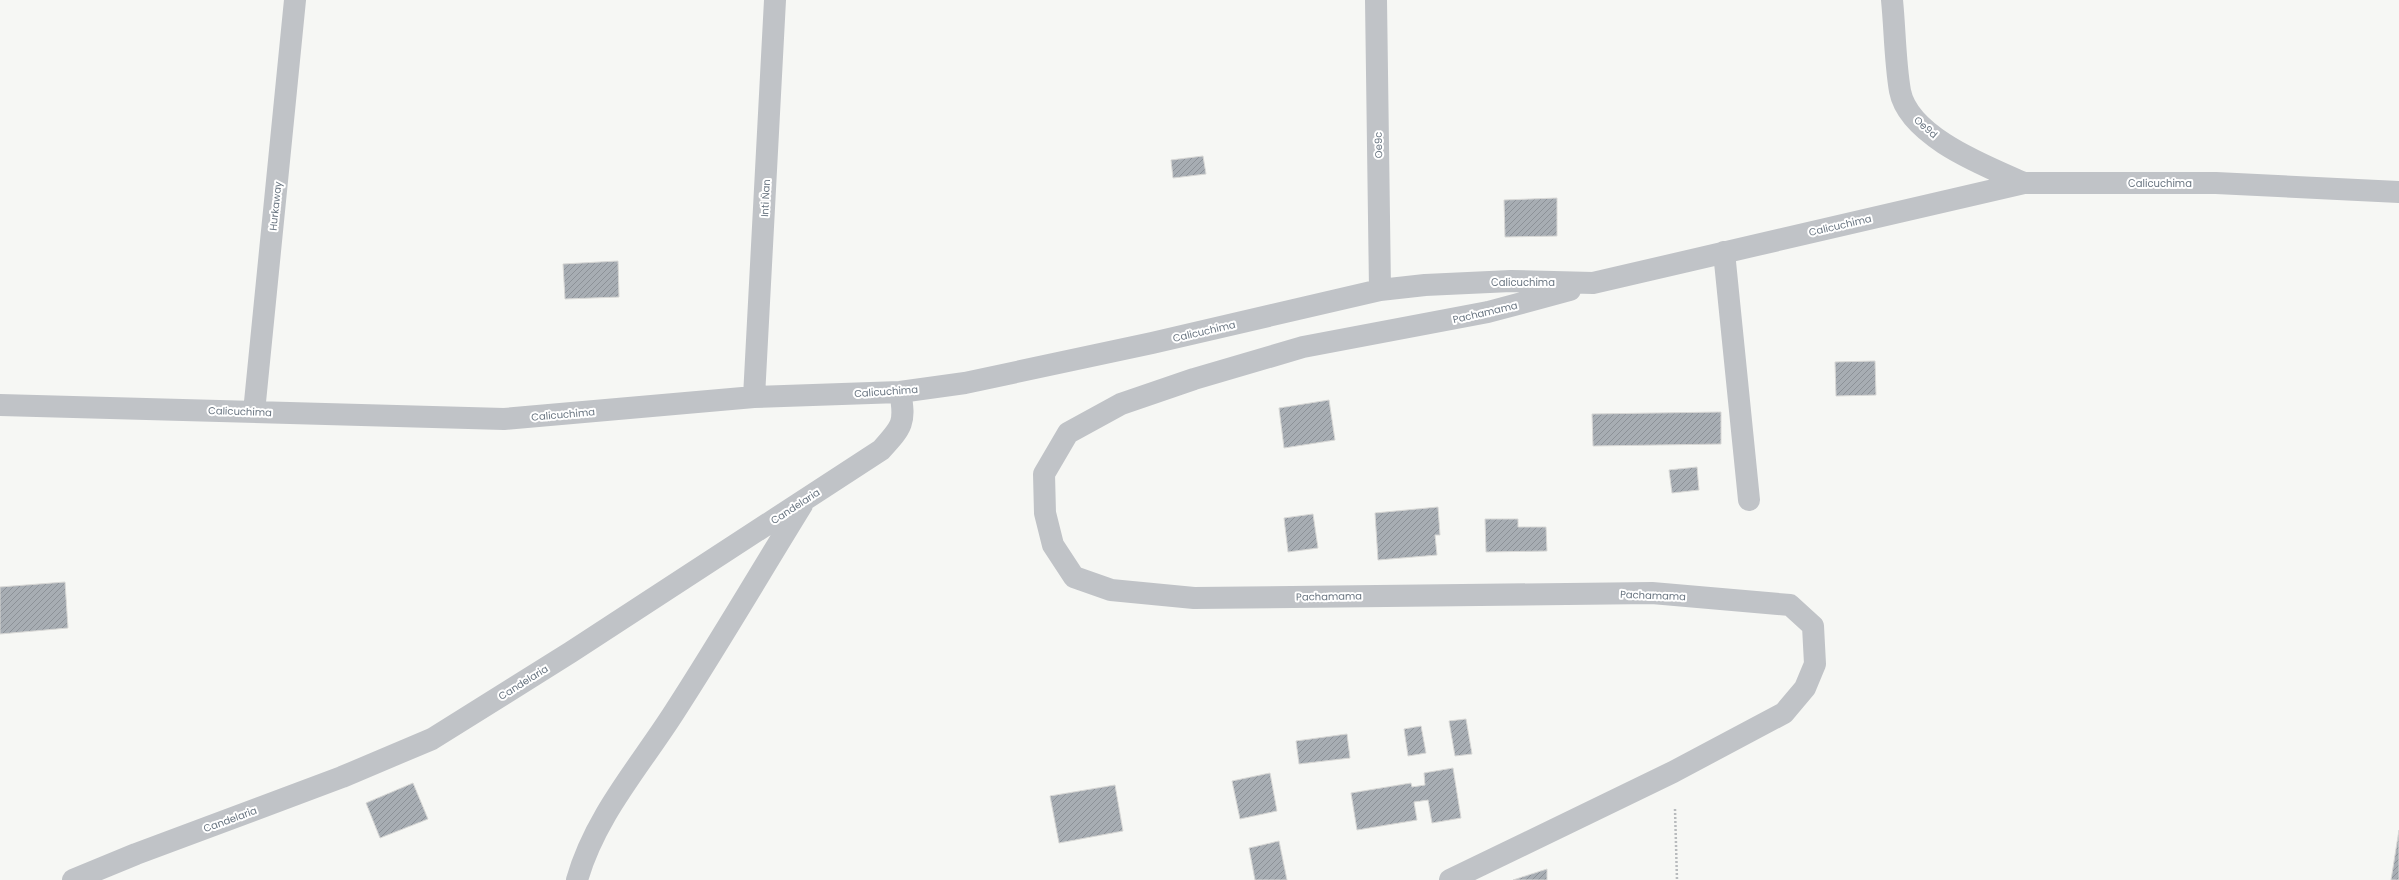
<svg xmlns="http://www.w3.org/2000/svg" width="2399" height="880" font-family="Poppins,sans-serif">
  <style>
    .building { fill: url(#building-hatch); stroke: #d8d8d6 }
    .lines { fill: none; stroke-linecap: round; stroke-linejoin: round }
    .path { stroke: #b8bbbd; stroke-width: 2.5; stroke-dasharray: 2 2; stroke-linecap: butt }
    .minor { stroke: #c0c3c7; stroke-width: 22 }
    .labels { text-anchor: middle; stroke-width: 4; stroke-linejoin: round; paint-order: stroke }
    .street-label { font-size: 10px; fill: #697581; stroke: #fff }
  </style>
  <defs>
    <pattern id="building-hatch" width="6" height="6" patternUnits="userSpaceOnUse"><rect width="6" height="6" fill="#a7adb3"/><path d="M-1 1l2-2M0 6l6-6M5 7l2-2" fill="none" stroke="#8c9197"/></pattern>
  </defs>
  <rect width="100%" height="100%" fill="#f6f7f4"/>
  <path class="building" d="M 1203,156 L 1206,174 L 1173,178 L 1171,160 Z
    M 1557,198 L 1557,236 L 1505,237 L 1504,200 Z
    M 618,261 L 619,297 L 565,299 L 563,264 Z
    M 1875,361 L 1876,395 L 1836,396 L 1835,362 Z
    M 1329,400 L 1335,440 L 1284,448 L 1279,408 Z
    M 1721,412 L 1721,444 L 1593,446 L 1592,414 Z
    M 1697,467 L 1699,490 L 1672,493 L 1669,470 Z
    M 1438,507 L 1440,535 L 1435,535 L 1437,555 L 1378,560 L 1375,513 Z
    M 1313,514 L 1318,548 L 1288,552 L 1284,518 Z
    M 1485,519 L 1518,519 L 1518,527 L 1546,527 L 1547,551 L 1486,552 Z
    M 65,582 L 68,628 L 0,634 L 0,587 Z
    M 1466,719 L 1472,754 L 1455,756 L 1449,721 Z
    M 1421,726 L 1426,753 L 1408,756 L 1404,729 Z
    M 1347,734 L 1350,758 L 1299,764 L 1296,741 Z
    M 1453,768 L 1461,818 L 1432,823 L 1428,800 L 1414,802 L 1417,820 L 1357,830 L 1351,793 L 1411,783 L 1412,787 L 1425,785 L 1424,773 Z
    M 1270,773 L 1277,811 L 1240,819 L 1232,781 Z
    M 413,783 L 428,819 L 380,838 L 366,803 Z
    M 1115,785 L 1123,831 L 1059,843 L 1050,796 Z
    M 2399,830 L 2399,880 L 2391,880 Z
    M 1279,841 L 1287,880 L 1255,880 L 1249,848 Z
    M 1547,869 L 1547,880 L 1513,880 Z"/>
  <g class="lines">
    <path class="path" d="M 1675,809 L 1677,880"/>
    <path class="minor" d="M 1376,0 L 1380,290
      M 1892,0 C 1895,30 1895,62 1900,91 C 1909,137 1986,166 2024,183
      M 1724,252 L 1749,500
      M 754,397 L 775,0
      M 0,405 L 504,419 L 754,397 L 900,392 L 965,383 L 1152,343 L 1380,290 L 1425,285 L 1511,281 L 1593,283 L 2024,183 L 2216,183 L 2399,192
      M 254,412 L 295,0
      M 73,880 L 136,854 L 342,777 L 432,739 L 571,652 L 881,450 C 902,427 906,423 900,392
      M 577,880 C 595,816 640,766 675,711 C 719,643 760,573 802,505
      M 1450,880 L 1673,772 L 1784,713 L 1805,688 L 1815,664 L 1813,626 L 1790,605 L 1652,593 L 1194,598 L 1111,590 L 1074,577 L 1053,545 L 1045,513 L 1044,474 L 1068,433 L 1121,404 L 1194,379 L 1303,347 L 1488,312 L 1570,290"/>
  </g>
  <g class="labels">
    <g class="street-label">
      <text transform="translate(1926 127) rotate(41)" y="4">Oe9d</text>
      <text transform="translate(1378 145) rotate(-91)" y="4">Oe9c</text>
      <text x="2160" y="187">Calicuchima</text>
      <text transform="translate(765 198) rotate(-87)" y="4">Inti Ñan</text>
      <text transform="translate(275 206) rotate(-84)" y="4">Hurkaway</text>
      <text transform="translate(1840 225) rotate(-13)" y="4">Calicuchima</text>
      <text x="1523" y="286">Calicuchima</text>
      <text transform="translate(1485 312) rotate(-13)" y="4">Pachamama</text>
      <text transform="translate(1204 331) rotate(-13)" y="4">Calicuchima</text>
      <text transform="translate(886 391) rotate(-4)" y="4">Calicuchima</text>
      <text transform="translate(240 411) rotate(2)" y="4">Calicuchima</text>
      <text transform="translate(563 414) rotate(-5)" y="4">Calicuchima</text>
      <text transform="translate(795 506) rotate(-33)" y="4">Candelaria</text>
      <text transform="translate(1653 595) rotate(2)" y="4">Pachamama</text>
      <text transform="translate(1329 596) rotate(-1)" y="4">Pachamama</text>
      <text transform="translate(523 682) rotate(-32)" y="4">Candelaria</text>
      <text transform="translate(230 819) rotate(-20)" y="4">Candelaria</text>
    </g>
  </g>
</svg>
